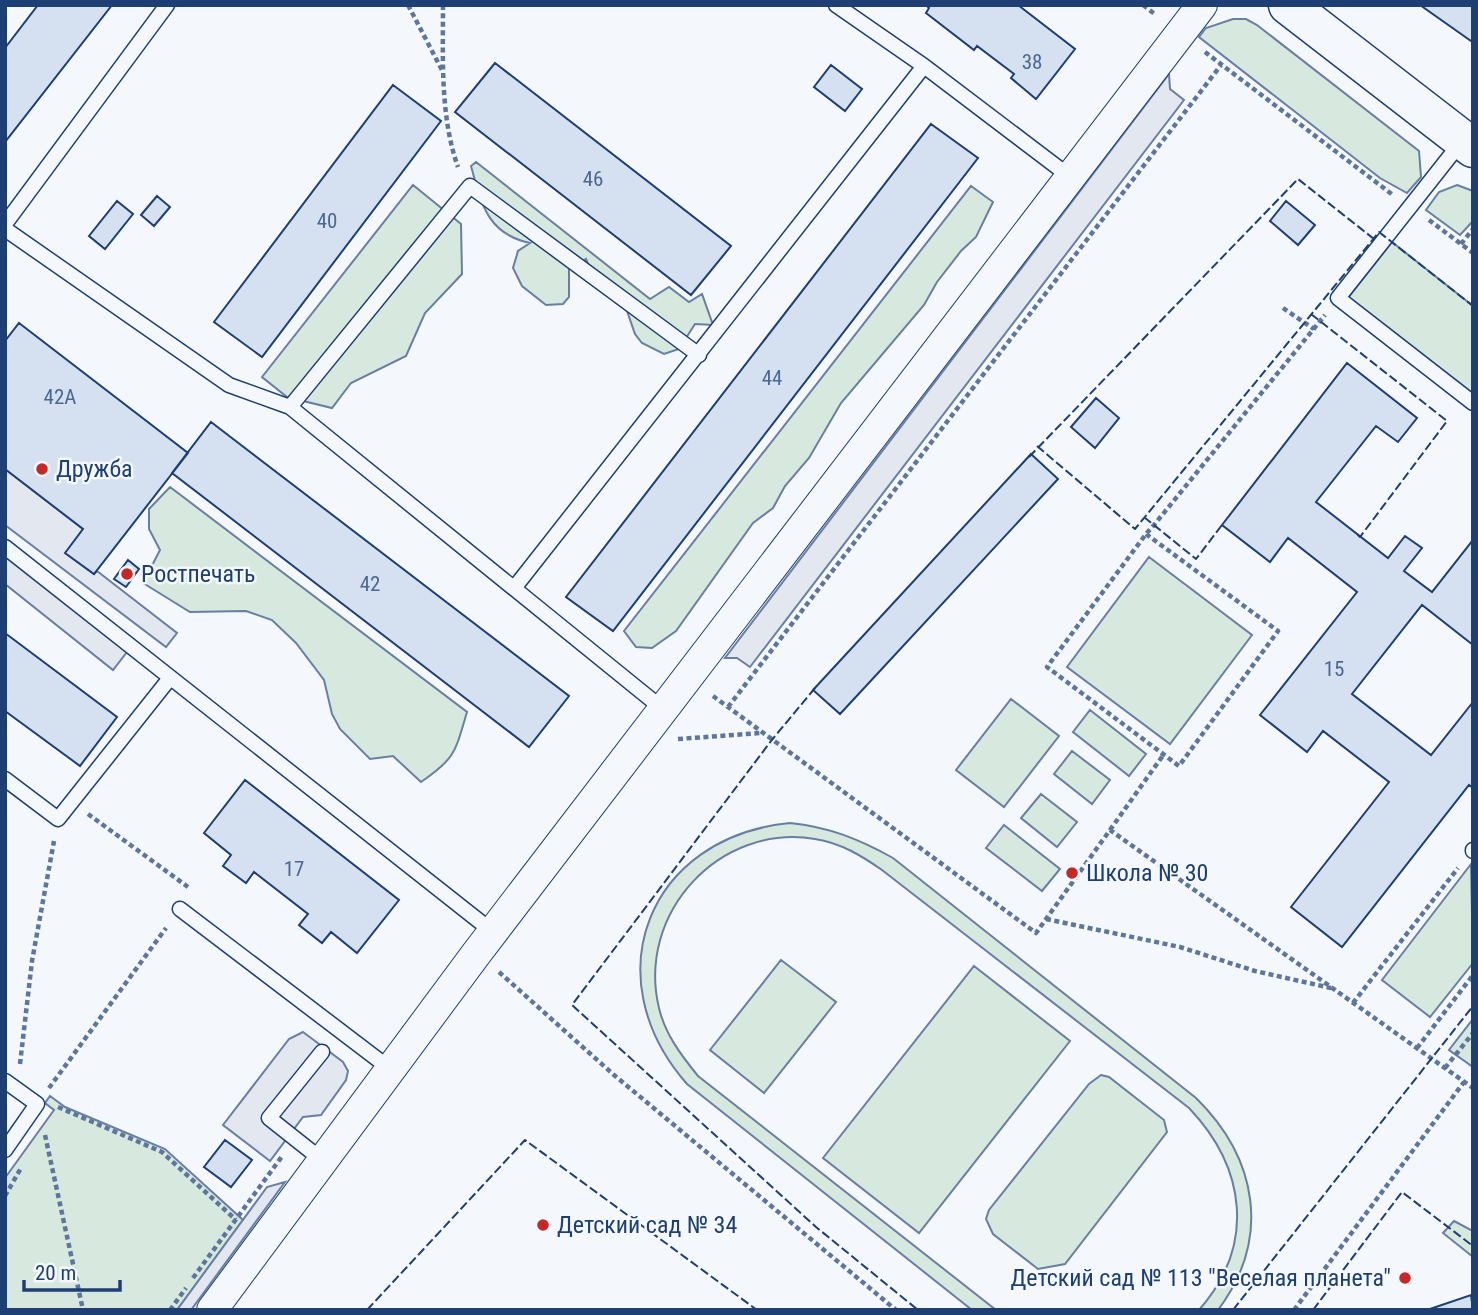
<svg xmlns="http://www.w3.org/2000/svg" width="1478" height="1315" font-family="'Roboto Condensed',sans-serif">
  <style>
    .green { fill: #d7e8df; stroke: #687fa3; stroke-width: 2 }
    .parking { fill: #e3e8f0; stroke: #687fa3; stroke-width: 2 }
    .building { fill: #d5e0f0; stroke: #1d3f73; stroke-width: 2 }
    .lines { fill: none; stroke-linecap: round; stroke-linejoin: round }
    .lane-casing { stroke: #1d3f73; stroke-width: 17 }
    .street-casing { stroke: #1d3f73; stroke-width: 32 }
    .secondary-casing { stroke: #1d3f73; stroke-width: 41 }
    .path { stroke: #5e769c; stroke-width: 4.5; stroke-dasharray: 5 3.5; stroke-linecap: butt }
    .lane { stroke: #f4f7fb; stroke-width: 14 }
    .street { stroke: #f4f7fb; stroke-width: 30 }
    .secondary { stroke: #f4f7fb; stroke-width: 38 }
    .fence { stroke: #1d3f73; stroke-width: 2; stroke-dasharray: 9 3.5; stroke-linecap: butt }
    .poi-dot { fill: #c62828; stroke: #f4f7fb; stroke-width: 2.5 }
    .labels { text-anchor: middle; stroke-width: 5; stroke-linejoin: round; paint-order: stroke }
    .number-label { font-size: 21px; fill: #4b6792 }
    .poi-label { font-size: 24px; fill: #1d3f73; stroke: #f4f7fb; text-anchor: start }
  </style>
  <rect width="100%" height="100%" fill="#f4f7fb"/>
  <path class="green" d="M 1233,19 L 1246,19 L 1257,25 L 1419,151 L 1421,177 L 1407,193 L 1380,178 L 1199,37 L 1206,28 Z
    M 476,162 L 650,299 L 669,287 L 689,302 L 702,294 L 713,325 L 695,324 L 679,349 L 664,354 L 642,343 L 635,334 L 627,311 L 599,289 L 586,259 L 569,269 L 569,297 L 563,304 L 546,305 L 522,286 L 513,268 L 518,251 L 530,243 C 487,234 481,203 471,166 Z
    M 413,185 L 461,224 L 462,274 L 425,313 L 406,356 L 351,383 L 332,408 L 287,397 L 262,377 Z
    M 1457,185 L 1473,191 L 1473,221 L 1460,235 L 1426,210 L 1439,192 Z
    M 971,186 L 993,202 L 976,237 L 961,251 L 937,282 L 924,305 L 841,403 L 809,458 L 785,486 L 773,508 L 753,523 L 676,631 L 652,648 L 636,647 L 624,631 Z
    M 1392,242 L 1473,306 L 1473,395 L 1348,298 Z
    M 170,487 L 467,712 C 455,752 456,758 421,782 L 393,756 L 370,759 L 340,729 L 332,714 L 324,680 L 296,643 L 272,620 L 246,611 L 190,612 L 143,583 L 160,550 L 149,529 L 149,509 Z
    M 1149,557 L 1252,635 L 1170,744 L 1067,667 Z
    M 1011,699 L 1059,736 L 1004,807 L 956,770 Z
    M 1090,710 L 1146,754 L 1129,776 L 1073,732 Z
    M 1072,751 L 1110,780 L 1092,804 L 1054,774 Z
    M 1041,794 L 1077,822 L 1057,847 L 1021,818 Z
    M 790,823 C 829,827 859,839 893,858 L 1196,1098 C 1257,1158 1272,1238 1218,1310 L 1199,1310 C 1256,1245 1246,1168 1189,1108 L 882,870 C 862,856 841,843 815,839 C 720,823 636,913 659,1008 C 665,1034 681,1055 698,1076 L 996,1310 L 972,1310 L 687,1084 C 593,977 648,837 790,823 Z
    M 1004,825 L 1060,869 L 1042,891 L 986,848 Z
    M 1471,864 L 1473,963 L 1430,1017 L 1382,980 Z
    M 781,960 L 836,1002 L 764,1093 L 710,1050 Z
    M 974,966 L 1070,1041 L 919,1233 L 823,1158 Z
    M 1473,1019 L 1473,1067 L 1449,1050 Z
    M 1101,1075 L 1109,1077 L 1164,1120 L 1167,1132 L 1065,1264 L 1038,1269 L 993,1234 L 986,1219 L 989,1210 L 1089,1084 Z
    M 50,1096 L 65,1107 L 165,1149 L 243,1220 L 177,1310 L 5,1310 L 5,1178 L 54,1110 L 45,1103 Z
    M 1454,1221 L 1473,1231 L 1473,1257 L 1443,1233 Z"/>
  <path class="parking" d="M 1169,74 L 1170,89 L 1184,100 L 750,667 L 737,658 L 725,658 Z
    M 5,469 L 83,529 L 66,553 L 94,574 L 97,571 L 177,633 L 166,647 L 5,525 Z
    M 5,555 L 127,652 L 113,670 L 5,584 Z
    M 303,1032 L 343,1062 L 348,1071 L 346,1080 L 321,1115 L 303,1117 L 270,1161 L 223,1125 L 289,1039 Z
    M 285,1182 L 191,1310 L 177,1310 L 267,1187 Z"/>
  <path class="building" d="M 38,5 L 112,5 L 5,142 L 5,48 Z
    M 926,5 L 1018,5 L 1075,49 L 1036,99 L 1011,78 L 1014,74 L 977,46 L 974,50 L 926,13 L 929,8 Z
    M 1420,5 L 1473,5 L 1473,39 L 1471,41 Z
    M 495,63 L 731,246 L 691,295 L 455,112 Z
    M 831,65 L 862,89 L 845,111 L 814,87 Z
    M 393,85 L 441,121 L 262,357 L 214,322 Z
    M 931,124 L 978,158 L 613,631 L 566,597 Z
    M 157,196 L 170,207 L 154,226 L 141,215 Z
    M 117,201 L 133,214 L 105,249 L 89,236 Z
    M 1286,201 L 1315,225 L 1298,245 L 1270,221 Z
    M 19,323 L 188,453 L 94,574 L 65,553 L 83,529 L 5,469 L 5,341 Z
    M 1347,363 L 1417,418 L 1398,442 L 1376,426 L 1316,502 L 1388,558 L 1405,536 L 1422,548 L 1404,571 L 1432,592 L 1473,540 L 1473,645 L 1422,605 L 1352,694 L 1431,755 L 1473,702 L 1473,788 L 1469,785 L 1342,947 L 1291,907 L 1389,782 L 1323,731 L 1307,752 L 1260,715 L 1357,592 L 1288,538 L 1270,562 L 1222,525 Z
    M 1096,398 L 1119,418 L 1095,448 L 1071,427 Z
    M 211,422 L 569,696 L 529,747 L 172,473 Z
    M 1031,454 L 1058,479 L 840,714 L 813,690 Z
    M 128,560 L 139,569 L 126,587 L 114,579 Z
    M 5,633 L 117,717 L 80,766 L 5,711 Z
    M 245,780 L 399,900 L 357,953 L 331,932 L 322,943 L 299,925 L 308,914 L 254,872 L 246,883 L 223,866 L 231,855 L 204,833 Z
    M 225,1140 L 252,1160 L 231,1187 L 204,1167 Z
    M 1471,1295 L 1473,1310 L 1427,1310 Z"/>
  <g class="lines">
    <g class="lane-casing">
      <path id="lane" d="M 836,5 L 924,66
        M 1462,141 L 1338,298 L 1473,403
        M 5,224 L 167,5
        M 5,229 L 229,385 L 290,407 L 664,710
        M 290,407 L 470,186 L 699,355
        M 5,547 L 493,932
        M 515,587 L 924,66 L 1069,176
        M 5,779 L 58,819 L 170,678
        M 1473,850 L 1473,851
        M 180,909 L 389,1068
        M 322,1052 L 269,1118 L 322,1160
        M 5,1081 L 37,1104 L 5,1150"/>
    </g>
    <g class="street-casing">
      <path id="street" d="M 212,1310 L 476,954 L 1202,5"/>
    </g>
    <g class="secondary-casing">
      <path id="secondary" d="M 1288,5 L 1473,148"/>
    </g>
    <path class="path" d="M 408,5 L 443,72
      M 443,5 C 443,58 440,117 458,167
      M 1143,5 L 1156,15
      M 1205,52 L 1393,195
      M 1429,220 L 1473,253
      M 1461,244 L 1473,229
      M 1283,308 L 1314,329
      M 1146,534 L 1278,631 L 1179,766 L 1047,667 L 1146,534 L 1154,525 L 1325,315
      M 713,696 L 1036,933 L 1110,830 L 1473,1088
      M 728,707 L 1221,65
      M 678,739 L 760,733
      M 88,814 L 188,887
      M 1110,830 L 1164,754
      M 1046,919 L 1180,947 L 1255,971 L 1331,988
      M 499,972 L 614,1075 L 896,1310
      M 1353,1003 L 1458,868
      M 1417,1048 L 1473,975
      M 20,1064 L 32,961 L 54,841
      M 1445,1068 L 1473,1033
      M 49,1088 L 166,928
      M 58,1107 L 162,1152 L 236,1220
      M 45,1135 L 83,1310
      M 5,1196 L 21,1168
      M 193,1278 L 283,1155
      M 170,1310 L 186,1288
      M 1294,1310 L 1464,1082"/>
    <use href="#lane" class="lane"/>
    <use href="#street" class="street"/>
    <use href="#secondary" class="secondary"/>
    <path class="fence" d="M 1311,314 L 1447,421 L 1360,537 L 1357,534
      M 1037,446 L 1135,529 L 1379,232 L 1473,306
      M 1029,457 L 1298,179 L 1374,239
      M 1144,517 L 1196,559 L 1222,525 L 1224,526
      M 815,688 L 771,741 L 572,1005 L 816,1227 L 918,1310
      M 367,1310 L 525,1140 L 757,1310
      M 1233,1310 L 1473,1006
      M 1313,1310 L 1402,1192 L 1473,1246"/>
  </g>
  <g class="poi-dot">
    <circle cx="42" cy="469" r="7"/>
    <circle cx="127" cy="574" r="7"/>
    <circle cx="1072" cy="873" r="7"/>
    <circle cx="543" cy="1225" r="7"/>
    <circle cx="1405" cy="1278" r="7"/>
  </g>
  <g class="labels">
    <g class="number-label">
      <text x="1032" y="69">38</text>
      <text x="593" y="186">46</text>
      <text x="327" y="228">40</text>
      <text x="772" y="385">44</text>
      <text x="60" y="404">42А</text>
      <text x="370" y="591">42</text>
      <text x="1334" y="676">15</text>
      <text x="294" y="876">17</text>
    </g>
    <g class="poi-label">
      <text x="56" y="477">Дружба</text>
      <text x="141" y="582">Ростпечать</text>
      <text x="1086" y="881">Школа № 30</text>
      <text x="557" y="1233">Детский сад № 34</text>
      <text x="1391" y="1286" text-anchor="end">Детский сад № 113 "Веселая планета"</text>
    </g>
  </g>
  <rect width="1478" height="1315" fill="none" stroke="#1d3f73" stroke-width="14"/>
  <path d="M24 1280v10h96v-10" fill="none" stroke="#1d3f73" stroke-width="3.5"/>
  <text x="35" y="1280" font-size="21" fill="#1d3f73" stroke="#f4f7fb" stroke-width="5" paint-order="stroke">20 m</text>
</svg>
